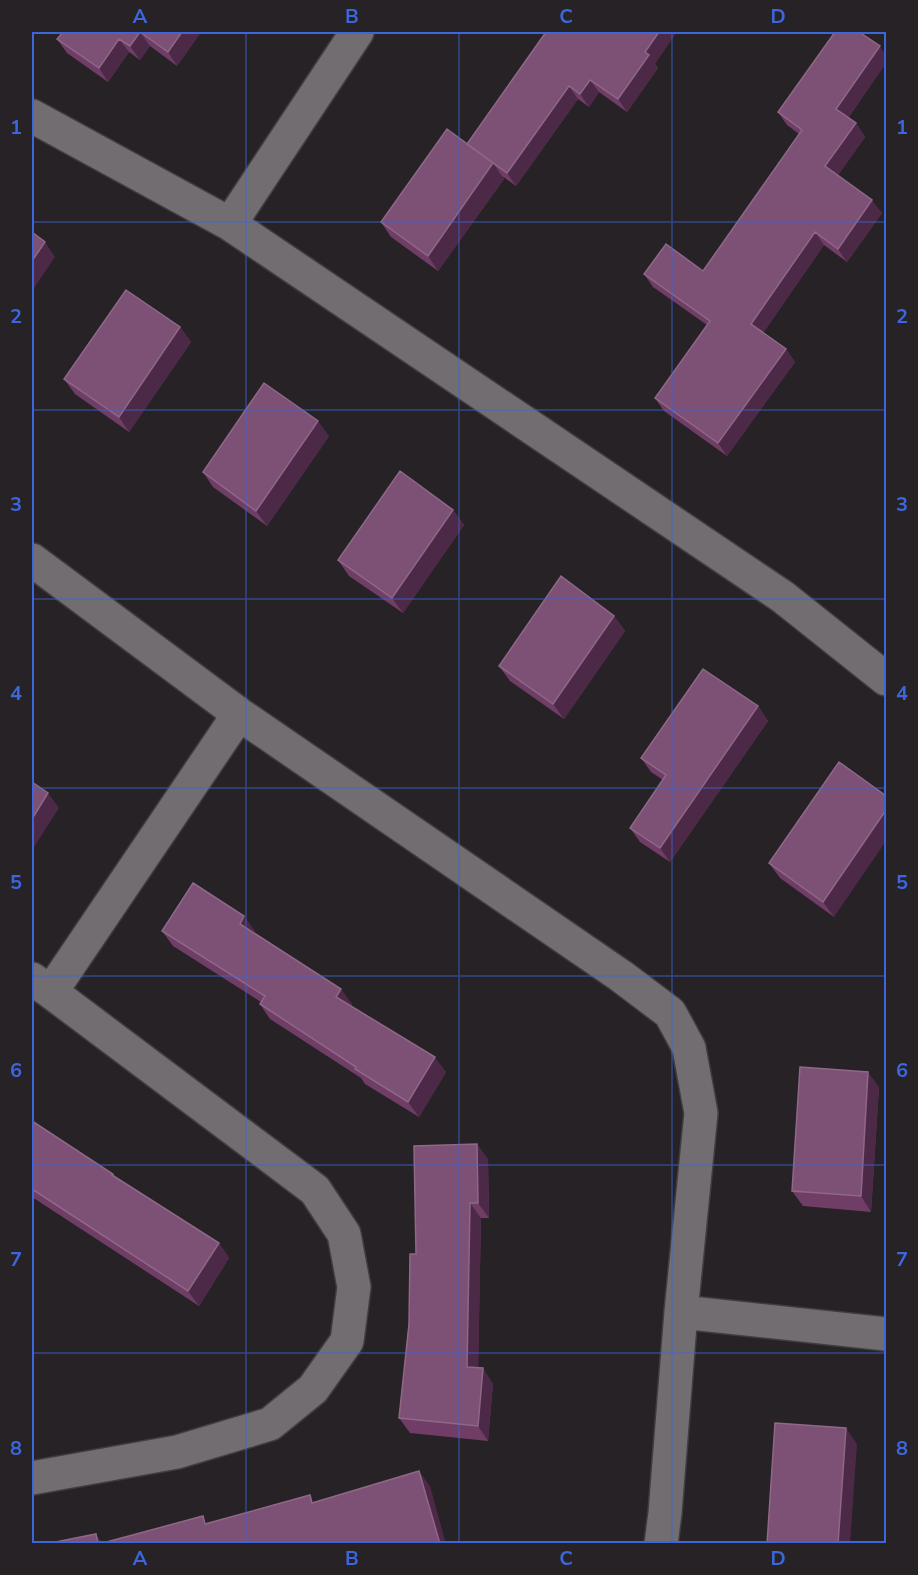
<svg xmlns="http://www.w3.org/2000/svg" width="918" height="1575" font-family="'Nunito Sans',sans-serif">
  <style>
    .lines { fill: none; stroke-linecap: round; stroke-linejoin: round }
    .minor-casing { stroke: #403d3f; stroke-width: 36 }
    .minor { stroke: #726d71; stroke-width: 33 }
    .wall { fill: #703d67 }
    .shaded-wall { fill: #4c2a47 }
    .building { fill: #7d5076; stroke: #8f6888; stroke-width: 1.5 }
    .grid { fill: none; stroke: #3c66db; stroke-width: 1.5; stroke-opacity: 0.55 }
    .neatline { fill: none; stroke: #3c66db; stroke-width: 2 }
    .grid-label { font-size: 20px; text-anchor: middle; font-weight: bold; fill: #3c66db }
  </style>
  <rect width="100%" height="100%" fill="#262225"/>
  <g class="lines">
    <g class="minor-casing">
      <path id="minor" d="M 32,116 L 230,224 L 783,597 L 886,679
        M 230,224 L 357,32
        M 32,560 L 239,714 L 621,976 L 670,1013 L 689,1048 L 701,1113 L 681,1312 L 665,1513 L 661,1544
        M 32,979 L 51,992 L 315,1190 L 344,1234 L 354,1287 L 347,1341 L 313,1389 L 270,1424 L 177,1452 L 32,1478
        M 51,992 L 239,714
        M 681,1312 L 886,1334"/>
    </g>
    <use href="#minor" class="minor"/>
  </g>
  <path class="wall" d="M 63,32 L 201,32 L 177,66 L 150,46 L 140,60 L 129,52 L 108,82 L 67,53 L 57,39 Z
    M 546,32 L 655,64 L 658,68 L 627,112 L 599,92 L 589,107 L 578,99 L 516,186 L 502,176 L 504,179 L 438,271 L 391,237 L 381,222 L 467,144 Z
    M 886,63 L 848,118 L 856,123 L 865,137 L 838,175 L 882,213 L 847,262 L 824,245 L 763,333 L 786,349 L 795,362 L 727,456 L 664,411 L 655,398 L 707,325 L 653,287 L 644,274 L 703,271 L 799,134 L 787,125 L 778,112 Z
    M 180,327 L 191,342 L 129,432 L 75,394 L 64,379 Z
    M 329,436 L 267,526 L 213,487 L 203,472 Z
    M 453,510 L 464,525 L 403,613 L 349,576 L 338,560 Z
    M 614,616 L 625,631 L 564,719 L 510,681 L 499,666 Z
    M 758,706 L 768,721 L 670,862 L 640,842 L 630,828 L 663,780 L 651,772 L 641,758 Z
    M 839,762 L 834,917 L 780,878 L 769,863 Z
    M 162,931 L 255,931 L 254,933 L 352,1004 L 351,1006 L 446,1072 L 419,1117 L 365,1084 L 361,1078 L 270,1019 L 260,1004 L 261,1002 L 173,946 Z
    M 879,1087 L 871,1212 L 803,1206 L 792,1191 Z
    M 32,1121 L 113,1174 L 116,1178 L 219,1243 L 229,1258 L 199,1306 L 32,1197 Z
    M 488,1159 L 489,1218 L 481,1218 L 478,1368 L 493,1384 L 488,1441 L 410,1433 L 399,1418 L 416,1254 Z"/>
  <path class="shaded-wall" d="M 140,32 L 150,46 L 140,60 L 130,46 Z
    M 182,32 L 201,32 L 177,66 L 168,52 Z
    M 659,32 L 677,32 L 655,64 L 658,68 L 627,112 L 618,99 L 645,52 Z
    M 119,39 L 129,52 L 108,82 L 99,68 Z
    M 880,46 L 886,56 L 886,63 L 845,122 L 836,109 Z
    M 590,80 L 599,92 L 589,107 L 580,94 Z
    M 569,86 L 578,99 L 516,186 L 507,173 Z
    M 856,123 L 865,137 L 835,179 L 825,166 Z
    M 493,163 L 504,179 L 438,271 L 428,256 Z
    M 872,200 L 882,213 L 847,262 L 838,249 Z
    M 815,232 L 824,245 L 760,337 L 751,324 Z
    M 45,242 L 55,257 L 32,291 L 32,261 Z
    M 180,327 L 191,342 L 129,432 L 119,417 Z
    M 786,349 L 795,362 L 727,456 L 718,443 Z
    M 318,421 L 329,436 L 267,526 L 256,511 Z
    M 453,510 L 464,525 L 403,613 L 392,598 Z
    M 614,616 L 625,631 L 564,719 L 553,704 Z
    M 758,706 L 768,721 L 670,862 L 660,848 Z
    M 48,793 L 59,808 L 32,850 L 32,819 Z
    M 886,810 L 886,841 L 834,917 L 823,902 Z
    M 244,916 L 255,931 L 250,939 L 240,924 Z
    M 341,989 L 352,1004 L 347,1012 L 336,997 Z
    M 435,1057 L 446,1072 L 419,1117 L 408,1102 Z
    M 868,1072 L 879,1087 L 871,1212 L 861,1196 Z
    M 477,1144 L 488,1159 L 489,1218 L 478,1203 Z
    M 470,1203 L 481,1218 L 478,1382 L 467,1367 Z
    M 219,1243 L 229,1258 L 199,1306 L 188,1291 Z
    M 483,1368 L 493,1384 L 488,1441 L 478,1426 Z
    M 846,1428 L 857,1444 L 850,1544 L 838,1544 Z
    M 419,1471 L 430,1486 L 446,1544 L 440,1544 Z
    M 96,1534 L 103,1544 L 98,1544 Z"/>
  <path class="building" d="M 63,32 L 182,32 L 168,52 L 140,32 L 130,46 L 119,39 L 99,68 L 57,39 Z
    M 546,32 L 659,32 L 645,52 L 649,55 L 618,99 L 590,80 L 580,94 L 569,86 L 507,173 L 467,144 Z
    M 835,32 L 859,32 L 880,46 L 836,109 L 856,123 L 825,166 L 872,200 L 838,249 L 815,232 L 751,324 L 786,349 L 718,443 L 655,398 L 710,321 L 644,274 L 666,244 L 703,271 L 802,130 L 778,112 Z
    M 447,129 L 493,163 L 428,256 L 381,222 Z
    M 32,232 L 45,242 L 32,261 Z
    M 126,290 L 180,327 L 119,417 L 64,379 Z
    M 264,383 L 318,421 L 256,511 L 203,472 Z
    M 400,471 L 453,510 L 392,598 L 338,560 Z
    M 561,576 L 614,616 L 553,704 L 499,666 Z
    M 703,669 L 758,706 L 660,848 L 630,828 L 666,775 L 641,758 Z
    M 839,762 L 886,796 L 886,810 L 823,902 L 769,863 Z
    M 32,782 L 48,793 L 32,819 Z
    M 193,883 L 244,916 L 240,924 L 341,989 L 336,997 L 435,1057 L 408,1102 L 355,1069 L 356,1067 L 260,1004 L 265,996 L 162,931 Z
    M 800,1067 L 868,1072 L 861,1196 L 792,1191 Z
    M 32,1121 L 113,1174 L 112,1175 L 219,1243 L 188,1291 L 32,1189 Z
    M 477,1144 L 478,1203 L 470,1203 L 467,1367 L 483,1368 L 478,1426 L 399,1418 L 409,1324 L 410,1254 L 416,1254 L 414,1146 Z
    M 775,1423 L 846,1428 L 838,1544 L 767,1544 Z
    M 419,1471 L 440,1544 L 99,1544 L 203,1516 L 205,1524 L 310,1495 L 312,1503 Z
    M 96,1534 L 98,1544 L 50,1544 L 50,1543 Z"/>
  <path class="grid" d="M 246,32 L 246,1544M 459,32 L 459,1544M 672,32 L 672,1544M 32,222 L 886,222M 32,410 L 886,410M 32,599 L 886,599M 32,788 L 886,788M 32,976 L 886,976M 32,1165 L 886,1165M 32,1353 L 886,1353"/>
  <rect width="918" height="1575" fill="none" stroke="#262225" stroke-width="66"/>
  <rect x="33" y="33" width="852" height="1509" class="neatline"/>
  <g class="grid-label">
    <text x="140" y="23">A</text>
    <text x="352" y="23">B</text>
    <text x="566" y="23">C</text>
    <text x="778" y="23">D</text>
    <text x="16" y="134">1</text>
    <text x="902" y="134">1</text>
    <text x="16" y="323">2</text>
    <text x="902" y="323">2</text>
    <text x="16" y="511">3</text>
    <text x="902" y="511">3</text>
    <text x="16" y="700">4</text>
    <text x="902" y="700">4</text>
    <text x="16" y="889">5</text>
    <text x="902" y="889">5</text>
    <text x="16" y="1077">6</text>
    <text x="902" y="1077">6</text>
    <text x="16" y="1266">7</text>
    <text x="902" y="1266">7</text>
    <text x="16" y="1455">8</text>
    <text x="902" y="1455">8</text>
    <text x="140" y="1565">A</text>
    <text x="352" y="1565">B</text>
    <text x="566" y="1565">C</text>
    <text x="778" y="1565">D</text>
  </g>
</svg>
